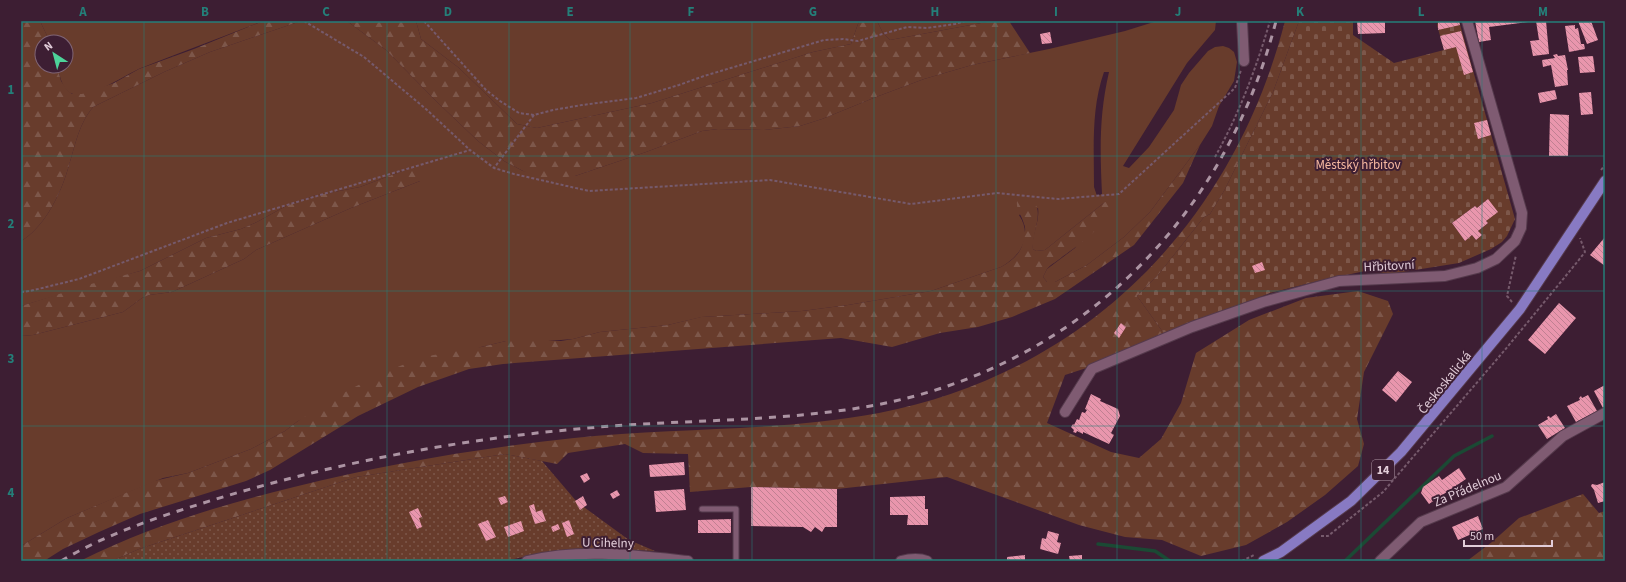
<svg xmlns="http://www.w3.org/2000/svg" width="1626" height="582" font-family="'Source Sans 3',sans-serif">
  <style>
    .grass { fill: #683c2c; fill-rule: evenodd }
    .forest { fill: url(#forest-firs) }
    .cemetery { fill: url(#cemetery-stones); fill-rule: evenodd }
    .park { fill: url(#park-dots) }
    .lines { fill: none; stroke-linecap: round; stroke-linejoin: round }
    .stream { stroke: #1b4934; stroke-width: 3.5 }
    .building { fill: url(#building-back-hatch) }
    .service-casing { stroke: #553a4c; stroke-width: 7 }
    .minor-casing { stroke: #553a4c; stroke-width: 12 }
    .primary-casing { stroke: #553a4c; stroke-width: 12 }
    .path { stroke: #765a6c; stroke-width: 2; stroke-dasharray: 3 2; stroke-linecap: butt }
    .service { stroke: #7f5b72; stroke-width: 5 }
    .minor { stroke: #7f5b72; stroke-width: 10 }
    .primary { stroke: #887ac3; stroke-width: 10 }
    .rail { stroke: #ac94a3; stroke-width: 3; stroke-dasharray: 7 7; stroke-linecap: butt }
    .grid { fill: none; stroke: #247f79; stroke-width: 1; stroke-opacity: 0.55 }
    .labels { text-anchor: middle; stroke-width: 4; stroke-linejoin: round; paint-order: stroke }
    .shield { fill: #3d1e33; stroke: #b098a7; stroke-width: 1 }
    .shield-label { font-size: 12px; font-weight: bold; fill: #e2cdd9 }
    .park-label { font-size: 13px; fill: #f7b9a1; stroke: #3d1e33 }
    .street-label { font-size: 13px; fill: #e2cdd9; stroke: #3d1e33 }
    .neatline { fill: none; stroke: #247f79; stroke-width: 1.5 }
    .grid-label { font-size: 13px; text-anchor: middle; font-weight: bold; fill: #247f79 }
  </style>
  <defs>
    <pattern id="forest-firs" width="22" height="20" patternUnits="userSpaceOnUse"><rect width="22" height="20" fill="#683c2c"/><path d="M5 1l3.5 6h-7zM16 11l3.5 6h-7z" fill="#7d574a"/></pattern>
    <pattern id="cemetery-stones" width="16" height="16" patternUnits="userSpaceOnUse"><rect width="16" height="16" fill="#683c2c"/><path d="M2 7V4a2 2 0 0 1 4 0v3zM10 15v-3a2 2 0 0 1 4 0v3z" fill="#7d574a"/></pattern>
    <pattern id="park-dots" width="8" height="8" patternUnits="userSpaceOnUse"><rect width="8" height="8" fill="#683c2c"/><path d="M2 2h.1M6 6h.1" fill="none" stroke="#7d574a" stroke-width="1.8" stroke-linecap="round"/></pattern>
    <pattern id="building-back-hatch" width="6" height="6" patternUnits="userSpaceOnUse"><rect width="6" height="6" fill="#e996ad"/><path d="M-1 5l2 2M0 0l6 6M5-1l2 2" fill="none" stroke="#c08092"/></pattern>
  </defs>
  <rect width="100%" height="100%" fill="#3d1e33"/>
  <path class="grass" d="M 40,21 L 263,21 C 223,37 182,52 141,68 C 125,75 90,99 73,94 C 62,91 60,75 57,66 L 66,66 L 66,42 L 50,42 Z
    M 301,21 L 347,21 L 386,50 L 436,101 L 478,141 L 504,161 L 523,171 L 575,176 L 646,152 L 702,131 L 718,129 L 764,130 L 800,126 L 822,119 L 876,97 L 924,79 L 972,65 L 1049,49 L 1125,31 L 1157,21 L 1216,21 L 1215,30 L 1187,63 L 1123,166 L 1129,168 L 1149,147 L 1174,110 L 1181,85 L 1189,73 L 1208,51 L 1215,47 L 1223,46 L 1229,48 L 1234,52 L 1237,62 L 1234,81 L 1219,106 L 1212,126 L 1200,145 L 1150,212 L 1124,237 L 1087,265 L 1055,282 L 1047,282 L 1043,277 L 1047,269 L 1075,248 L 1105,202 L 1045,250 L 1036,251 L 1033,249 C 1031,235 1040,222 1038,208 L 1019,215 C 1033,236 1021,256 1001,267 L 931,291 L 848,305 L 802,311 L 702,317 L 668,325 L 600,332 L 573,339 L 536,342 L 506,341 L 481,347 L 298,421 L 285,431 L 251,449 L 188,473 L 163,478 L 67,518 L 21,546 L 21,336 L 33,335 L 123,312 L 142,298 L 149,295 L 172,292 L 244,259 L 256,250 L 351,208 L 420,181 L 413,167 L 360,187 L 313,196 L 286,206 L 257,222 L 241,229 L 206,238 L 140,271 L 21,306 L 21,241 C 43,228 58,199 66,175 C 74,152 77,126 93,107 L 164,72 L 210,52 ZM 1104,72 L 1109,72 C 1099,115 1100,150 1102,194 L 1097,196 L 1094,187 C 1094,148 1091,109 1104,72 Z
    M 416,21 L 859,21 L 851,44 L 813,52 L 652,103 L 537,128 L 517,124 L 459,68 L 421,39 Z
    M 877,21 L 992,21 L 890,40 L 883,33 Z"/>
  <path class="forest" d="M 21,21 L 40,21 L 50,42 L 42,42 L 42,66 L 57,66 L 61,81 L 67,90 L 72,94 L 82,94 L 114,83 L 139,69 L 194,49 L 263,21 L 301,21 L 210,52 L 164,72 L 93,107 C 77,126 74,152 66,175 C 58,199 43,228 21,241 Z
    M 347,21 L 416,21 L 421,39 L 459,68 L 517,124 L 537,128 L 652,103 L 813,52 L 851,44 L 859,21 L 877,21 L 883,33 L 890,40 L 992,21 L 1009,21 L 1030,53 L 972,65 L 924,79 L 876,97 L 822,119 L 800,126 L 764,130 L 718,129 L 702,131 L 646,152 L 575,176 L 550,179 L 540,177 L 523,171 L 504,161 L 478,141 L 436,101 L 386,50 Z
    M 1285,21 L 1299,21 L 1273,92 L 1224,191 L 1210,214 L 1204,217 L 1158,275 L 1137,296 L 1165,335 L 1114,359 L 1065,375 L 1047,423 L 1111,452 L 1139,458 L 1161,439 L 1181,403 L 1196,353 L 1249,320 L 1306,298 L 1358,291 L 1388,301 L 1393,314 L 1364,372 L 1357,419 L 1364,444 L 1358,466 L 1325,495 L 1287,522 L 1246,545 L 1201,556 L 1162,540 L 1125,537 L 1079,525 L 947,477 L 837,489 L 751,487 L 690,492 L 688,454 L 643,453 L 625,444 L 568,453 L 557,464 L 505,454 L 356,477 L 139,549 L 112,561 L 80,561 C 148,527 220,505 294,487 C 386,464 480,448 574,438 C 675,427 779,432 879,413 C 1086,373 1233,223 1285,21 Z
    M 1200,145 L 1183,183 L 1134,245 L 1055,299 L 1012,317 L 978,327 L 940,333 L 892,347 L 841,338 L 503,364 L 469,369 L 418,387 L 358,416 L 270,470 L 246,481 L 140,514 L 99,532 L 63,549 L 44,561 L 21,561 L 21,546 L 67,518 L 154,481 L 188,473 L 251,449 L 285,431 L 298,421 L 345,392 L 378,375 L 422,357 L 481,347 L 506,341 L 561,341 L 573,339 L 600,332 L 668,325 L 701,317 L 802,311 L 848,305 L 931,291 L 1001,267 C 1015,259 1022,252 1024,237 C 1025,233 1026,228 1024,224 C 1022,215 1016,211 1017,201 C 1053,194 1031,232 1033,249 L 1036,251 L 1045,250 L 1105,202 L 1111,203 C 1113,221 1076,247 1062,257 C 1058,261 1051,264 1047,269 C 1046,271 1044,275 1043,277 L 1047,282 L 1055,282 L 1087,265 L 1124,237 L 1150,212 Z
    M 413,167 L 421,167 L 425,171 L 424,176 L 420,181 L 351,208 L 256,250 L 244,259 L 172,292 L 149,295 L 142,298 L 123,312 L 33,335 L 21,336 L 21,306 L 91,284 L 140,271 L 206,238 L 241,229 L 257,222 L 286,206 L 313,196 L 360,187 Z
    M 1583,494 L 1599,513 L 1605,511 L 1605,561 L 1467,561 L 1492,542 L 1519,518 Z"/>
  <path class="cemetery" d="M 1299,21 L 1353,21 L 1353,35 L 1394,63 L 1444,50 L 1437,25 L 1438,21 L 1459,21 L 1515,219 L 1507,236 L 1502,242 L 1491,249 L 1459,263 L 1396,273 L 1385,273 L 1365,271 L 1318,281 L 1270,293 L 1165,335 L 1137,296 L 1158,275 L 1204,217 L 1210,214 L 1224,191 L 1273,92 ZM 1488,199 L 1486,221 L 1488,223 L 1478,231 L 1482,235 L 1476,240 L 1472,235 L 1465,241 L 1452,223 L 1475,206 L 1477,208 Z"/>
  <path class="park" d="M 505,454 L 542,461 L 577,502 L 629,540 L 655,551 L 610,549 L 547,552 L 504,561 L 112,561 L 139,549 L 356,477 Z"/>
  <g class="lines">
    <path class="stream" d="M 1098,544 L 1155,551 L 1170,561
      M 1345,561 L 1454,456 L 1492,436"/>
  </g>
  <path class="building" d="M 1357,21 L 1385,21 L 1385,33 L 1358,34 Z
    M 1438,21 L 1459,21 L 1460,25 L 1438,30 Z
    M 1475,21 L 1528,21 L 1528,22 L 1489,27 L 1491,40 L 1479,42 Z
    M 1536,21 L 1546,21 L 1549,54 L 1533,56 L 1530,41 L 1539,40 Z
    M 1578,21 L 1591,21 L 1598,40 L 1587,44 Z
    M 1575,25 L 1575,29 L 1578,28 L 1581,44 L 1584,44 L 1585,49 L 1569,52 L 1565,26 Z
    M 1461,31 L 1473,72 L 1464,75 L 1456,47 L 1444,50 L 1440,36 Z
    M 1050,32 L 1052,43 L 1042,44 L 1040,34 Z
    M 1557,54 L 1558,56 L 1565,55 L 1568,70 L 1567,70 L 1568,85 L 1555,87 L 1551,65 L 1543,67 L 1542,60 L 1555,58 L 1553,55 Z
    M 1593,56 L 1595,72 L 1580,73 L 1578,57 Z
    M 1555,90 L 1557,99 L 1540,103 L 1538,93 Z
    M 1591,92 L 1593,114 L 1581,115 L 1579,93 Z
    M 1550,114 L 1569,115 L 1568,156 L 1549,156 Z
    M 1487,120 L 1491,135 L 1478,139 L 1474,123 Z
    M 1488,199 L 1498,212 L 1486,221 L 1488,223 L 1478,231 L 1482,235 L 1476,240 L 1472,235 L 1465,241 L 1452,223 L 1475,206 L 1477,208 Z
    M 1605,237 L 1605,266 L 1590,255 Z
    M 1262,262 L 1265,270 L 1255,273 L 1252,266 Z
    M 1559,303 L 1576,318 L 1545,354 L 1528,340 Z
    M 1121,323 L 1126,327 L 1119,338 L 1114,333 Z
    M 1398,371 L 1412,382 L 1396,402 L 1382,390 Z
    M 1605,385 L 1605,406 L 1603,408 L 1594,391 Z
    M 1091,394 L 1101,399 L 1100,401 L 1118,409 L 1120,416 L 1111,433 L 1114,435 L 1109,444 L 1083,432 L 1083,434 L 1077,431 L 1076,433 L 1073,432 L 1074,430 L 1071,427 L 1073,424 L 1074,425 L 1077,419 L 1079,420 L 1082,412 L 1085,413 L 1087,410 L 1085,409 Z
    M 1588,395 L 1597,411 L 1576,422 L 1567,406 L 1580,400 L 1579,398 L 1581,396 L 1582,398 Z
    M 1556,414 L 1565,428 L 1547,439 L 1538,425 L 1548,419 L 1547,417 L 1549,416 L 1550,418 Z
    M 684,462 L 685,475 L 650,477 L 649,465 Z
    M 1459,468 L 1466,479 L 1429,504 L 1421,493 L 1423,487 L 1439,476 L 1442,480 Z
    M 587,473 L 590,479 L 584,483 L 580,476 Z
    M 1605,482 L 1605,501 L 1598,503 L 1594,490 L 1591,486 L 1592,484 L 1597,485 Z
    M 751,487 L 837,489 L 837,527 L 825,527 L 822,532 L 815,527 L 811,532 L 803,527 L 751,526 Z
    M 684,489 L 686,510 L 656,512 L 654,491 Z
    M 617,490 L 620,495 L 613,499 L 610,494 Z
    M 505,496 L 508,502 L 501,505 L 498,498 Z
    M 583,496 L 587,505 L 580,510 L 575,501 Z
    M 925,496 L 925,509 L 928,509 L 928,525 L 907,525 L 908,515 L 890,515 L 890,497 Z
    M 534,504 L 536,512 L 542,510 L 546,521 L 535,524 L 529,506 Z
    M 418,508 L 422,517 L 419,518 L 422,527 L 417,529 L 409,512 Z
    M 1478,516 L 1483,529 L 1458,540 L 1452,527 Z
    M 731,519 L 731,533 L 698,533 L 698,520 Z
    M 488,520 L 496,537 L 486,541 L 478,524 Z
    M 569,520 L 574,534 L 567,537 L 562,523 Z
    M 521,521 L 524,531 L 508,537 L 504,527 Z
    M 558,524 L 560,529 L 553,532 L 551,527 Z
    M 1048,531 L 1059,534 L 1057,542 L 1061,543 L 1058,554 L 1040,549 L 1042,538 L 1046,539 Z
    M 1025,555 L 1025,561 L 1007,561 L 1007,557 Z
    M 1082,555 L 1082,561 L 1070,561 L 1069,556 Z"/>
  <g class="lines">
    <g class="service-casing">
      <path id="service" d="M 702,509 L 736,509 L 736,561"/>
    </g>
    <g class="minor-casing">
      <path id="minor" d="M 1242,21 L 1244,61
        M 1065,412 L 1092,369 L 1192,327 L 1263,302 L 1339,281 L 1445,276 L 1477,268 L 1496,259 L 1515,241 L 1521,228 L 1522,213 L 1467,21
        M 527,561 C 581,548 633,555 688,561
        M 901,561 C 909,559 919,558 927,561
        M 1380,561 L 1421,522 L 1506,487 L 1563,436 L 1605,413"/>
    </g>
    <g class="primary-casing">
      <path id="primary" d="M 1263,561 L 1281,552 L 1351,501 L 1401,452 L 1520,309 L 1605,181"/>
    </g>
    <path class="path" d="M 304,21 L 364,57 L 427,110 L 470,150
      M 424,21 L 486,90 L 500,101 L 519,113 L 534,115 L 553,110 L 582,105 L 636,98 L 679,85 L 704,76 L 824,40 L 843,39 L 858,41 L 907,27 L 927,28 L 955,24 L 965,21
      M 534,115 L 494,168 L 514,174 L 589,191 L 770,180 L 911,204 L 997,193 L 1058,199 L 1119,194 L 1235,88 L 1241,70
      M 1215,157 C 1239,114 1256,69 1270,21
      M 1601,170 L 1605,165
      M 21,292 L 30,291 L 79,279 L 227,223 L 470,150 L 494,168
      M 1512,302 L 1507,296 L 1516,255
      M 1321,536 L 1328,536 L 1383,492 L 1504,351 L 1578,261 L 1585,252 L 1580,238
      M 1242,561 L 1254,555"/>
    <use href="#service" class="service"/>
    <use href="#minor" class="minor"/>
    <use href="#primary" class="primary"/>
    <path class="rail" d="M 61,561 C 108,533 161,516 213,500 C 331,464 454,440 577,429 C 677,419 778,423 876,405 C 1079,366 1225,219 1276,21"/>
  </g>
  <path class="grid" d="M 144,21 L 144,561M 265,21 L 265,561M 387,21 L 387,561M 509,21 L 509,561M 630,21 L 630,561M 752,21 L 752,561M 874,21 L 874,561M 996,21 L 996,561M 1117,21 L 1117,561M 1239,21 L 1239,561M 1361,21 L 1361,561M 1482,21 L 1482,561M 21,156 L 1605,156M 21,291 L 1605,291M 21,426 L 1605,426"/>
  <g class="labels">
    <rect class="shield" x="1372" y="460" width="22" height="20" rx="3"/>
    <g class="shield-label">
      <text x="1383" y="474">14</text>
    </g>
    <g class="park-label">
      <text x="1358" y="169">Městský hřbitov</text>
    </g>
    <g class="street-label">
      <text transform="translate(1389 265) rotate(-3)" y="5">Hřbitovní</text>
      <text transform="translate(1444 382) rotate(-51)" y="5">Českoskalická</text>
      <text transform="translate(1467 488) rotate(-23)" y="5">Za Přádelnou</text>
      <text transform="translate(608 542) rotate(1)" y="5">U Cihelny</text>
    </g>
  </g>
  <rect width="1626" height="582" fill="none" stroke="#3d1e33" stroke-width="44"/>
  <g transform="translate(54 54) rotate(324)"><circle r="19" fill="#3d1e33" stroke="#7f6475"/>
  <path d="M0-3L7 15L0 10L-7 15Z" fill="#4dd39a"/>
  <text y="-6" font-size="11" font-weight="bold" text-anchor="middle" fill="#e2cdd9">N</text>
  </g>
  <path d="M1464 540v6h88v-6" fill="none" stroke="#e2cdd9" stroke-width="2"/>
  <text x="1470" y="540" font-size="12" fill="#e2cdd9" stroke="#3d1e33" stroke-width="3" paint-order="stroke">50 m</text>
  <rect x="22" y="22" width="1582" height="538" class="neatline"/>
  <g class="grid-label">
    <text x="83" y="16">A</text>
    <text x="205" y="16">B</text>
    <text x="326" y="16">C</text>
    <text x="448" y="16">D</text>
    <text x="570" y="16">E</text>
    <text x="691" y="16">F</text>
    <text x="813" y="16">G</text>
    <text x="935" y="16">H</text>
    <text x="1056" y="16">I</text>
    <text x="1178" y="16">J</text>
    <text x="1300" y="16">K</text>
    <text x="1421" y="16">L</text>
    <text x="1543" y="16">M</text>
    <text x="11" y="94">1</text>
    <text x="11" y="228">2</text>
    <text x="11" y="363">3</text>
    <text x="11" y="497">4</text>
  </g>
</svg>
